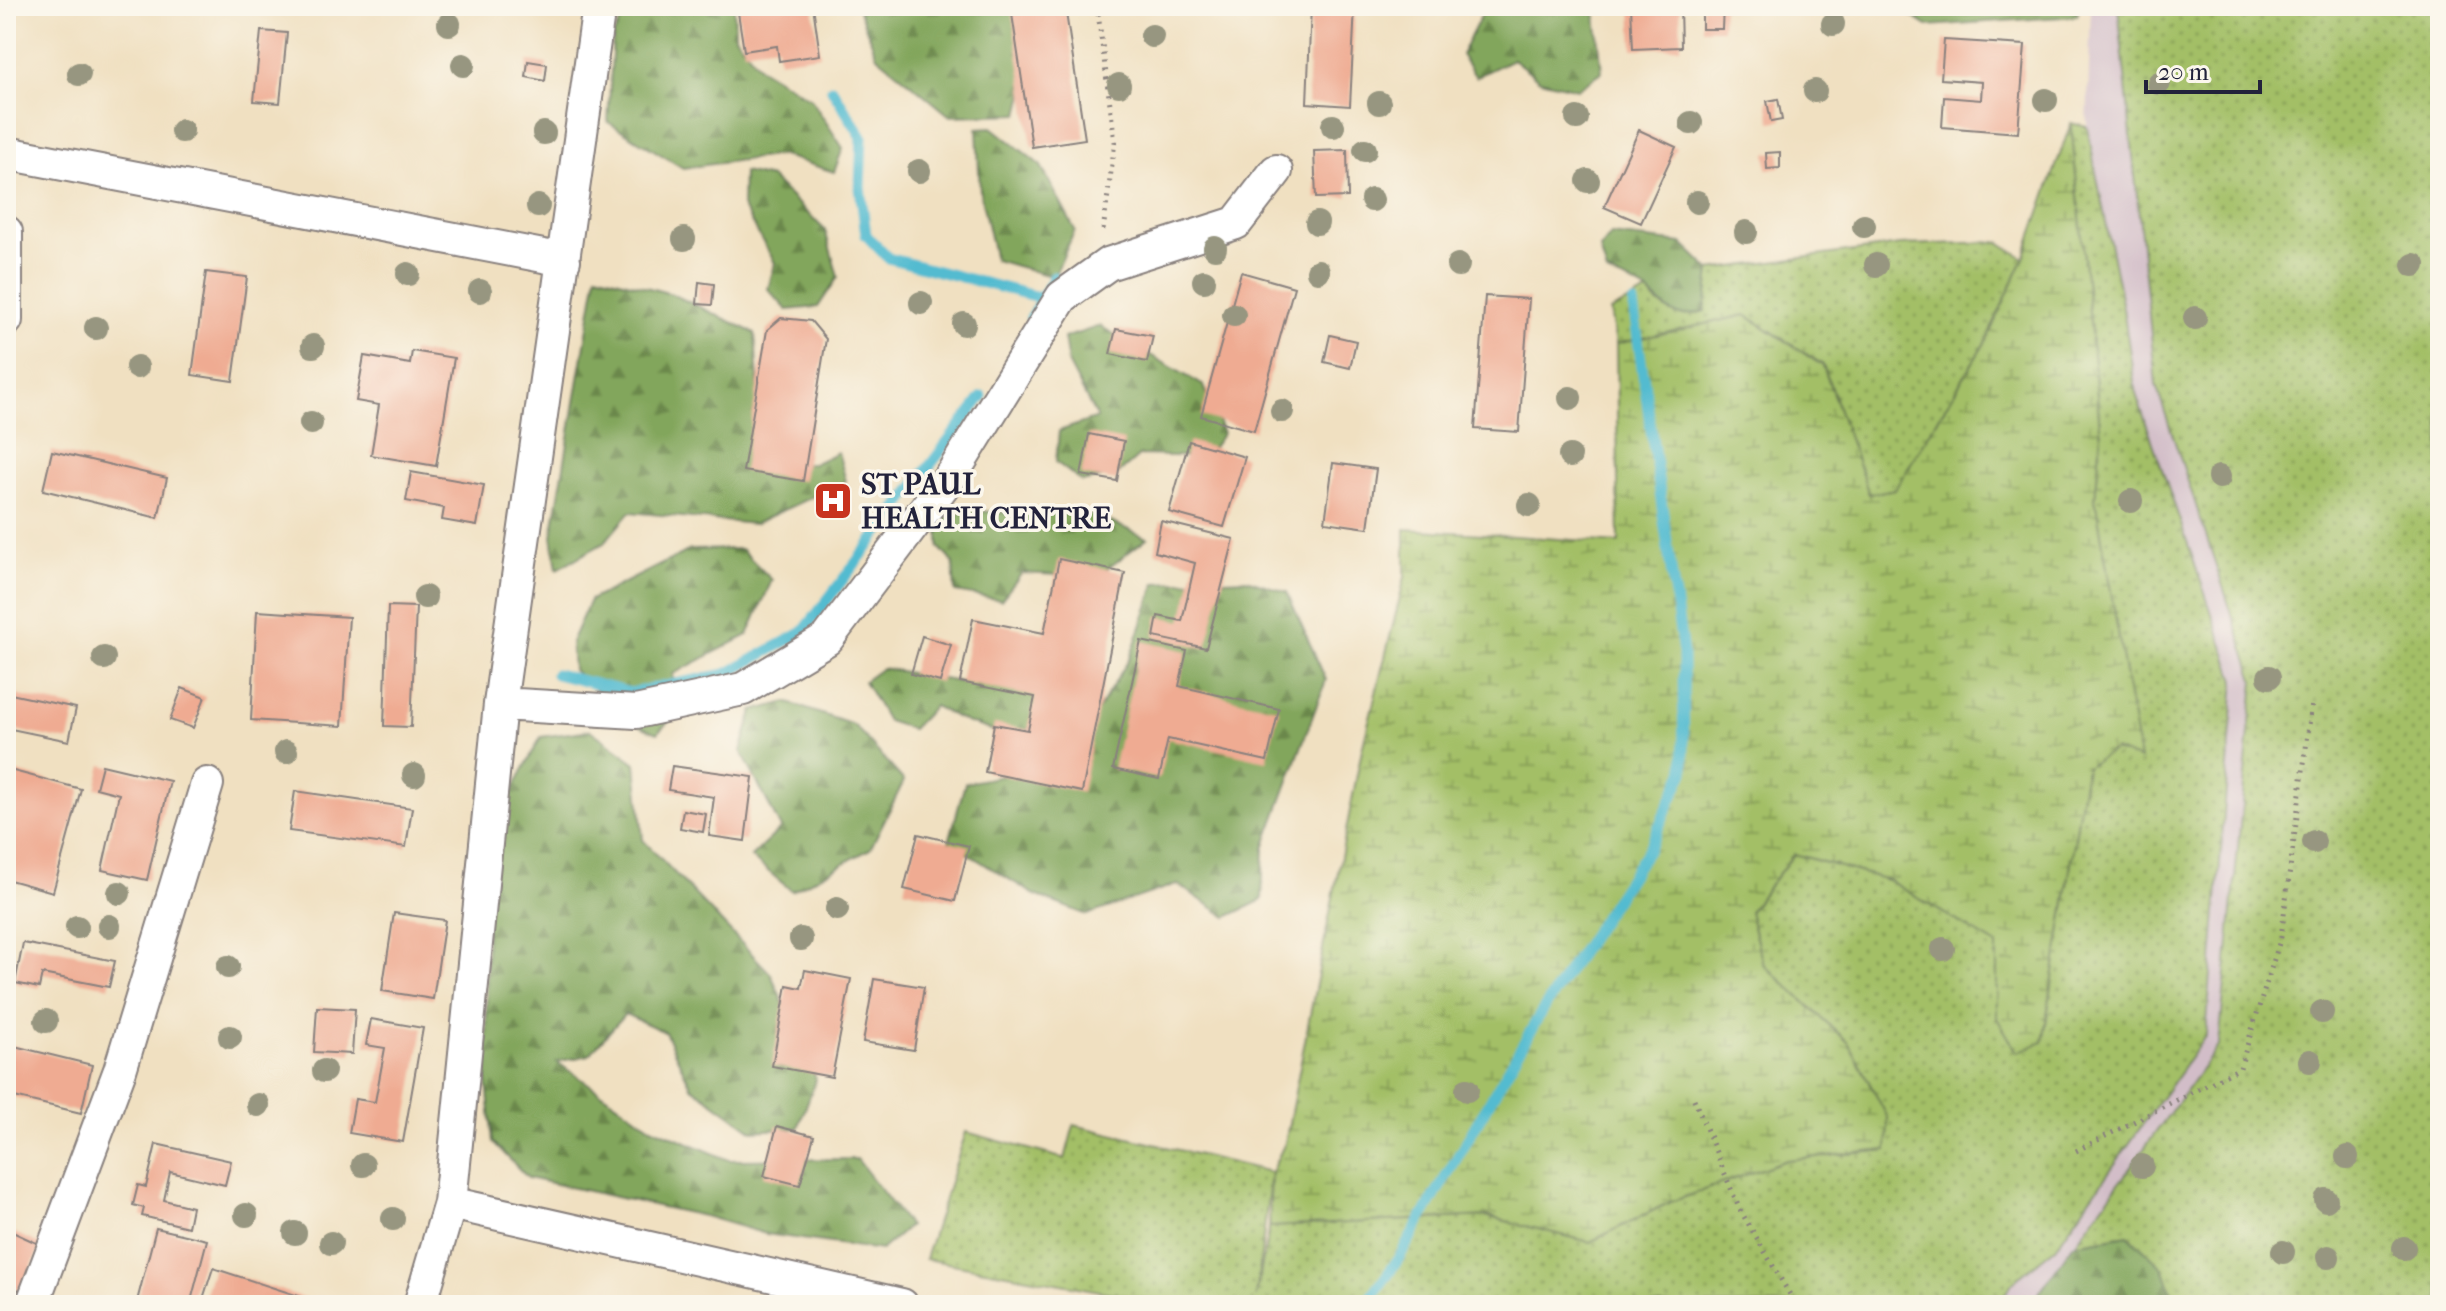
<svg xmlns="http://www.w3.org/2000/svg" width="2446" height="1311" font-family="'IM FELL French Canon',serif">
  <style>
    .railway { fill: #d2bdc8 }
    .grass { fill: url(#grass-dots); stroke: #627050; stroke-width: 2 }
    .forest { fill: url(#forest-firs); stroke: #52644b; stroke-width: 2 }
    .wetland { fill: url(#wetland-marsh); stroke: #627050; stroke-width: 2 }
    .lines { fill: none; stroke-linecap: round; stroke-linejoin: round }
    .stream { stroke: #53bbd0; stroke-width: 11 }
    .building { fill: #efab92 }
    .minor-casing { stroke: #89817e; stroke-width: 36 }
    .path { stroke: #89817e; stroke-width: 5; stroke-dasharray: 2 6; stroke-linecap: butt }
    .minor { stroke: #fff; stroke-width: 32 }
    .tree { fill: #979680 }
    .labels { text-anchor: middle; stroke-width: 7; stroke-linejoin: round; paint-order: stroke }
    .poi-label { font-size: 30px; font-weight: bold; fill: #22223b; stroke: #fbf7ec; text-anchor: start }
  </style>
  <defs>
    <pattern id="grass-dots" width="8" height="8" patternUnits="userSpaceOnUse" patternTransform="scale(2)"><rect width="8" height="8" fill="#a3bf66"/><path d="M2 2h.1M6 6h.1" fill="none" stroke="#849b55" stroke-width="1.8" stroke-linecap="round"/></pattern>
    <pattern id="forest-firs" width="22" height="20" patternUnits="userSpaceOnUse" patternTransform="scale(2)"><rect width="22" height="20" fill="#82a65b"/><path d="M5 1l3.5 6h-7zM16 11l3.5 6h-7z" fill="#6a874c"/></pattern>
    <pattern id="wetland-marsh" width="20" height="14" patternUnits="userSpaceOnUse" patternTransform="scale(2)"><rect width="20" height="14" fill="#a3bf66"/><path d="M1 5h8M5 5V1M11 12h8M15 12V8" fill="none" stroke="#849b55"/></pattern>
  </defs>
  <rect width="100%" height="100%" fill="#fbf7ec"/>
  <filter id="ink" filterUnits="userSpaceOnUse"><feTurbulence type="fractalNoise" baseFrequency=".0125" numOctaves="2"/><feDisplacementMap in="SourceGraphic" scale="16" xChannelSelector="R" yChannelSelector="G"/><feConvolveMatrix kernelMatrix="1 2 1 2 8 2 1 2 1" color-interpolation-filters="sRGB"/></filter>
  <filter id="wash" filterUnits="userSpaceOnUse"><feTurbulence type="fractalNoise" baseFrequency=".006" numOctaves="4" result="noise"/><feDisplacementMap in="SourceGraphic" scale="32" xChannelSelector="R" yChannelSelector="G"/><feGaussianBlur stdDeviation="1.8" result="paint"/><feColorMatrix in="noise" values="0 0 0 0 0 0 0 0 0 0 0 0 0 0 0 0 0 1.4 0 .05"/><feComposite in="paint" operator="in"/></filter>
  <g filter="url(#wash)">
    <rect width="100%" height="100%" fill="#f0e0c1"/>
    <path class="railway" d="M 2091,6 L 2118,6 L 2156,385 L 2254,680 L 2219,1045 L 2043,1290 L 2030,1305 L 1998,1305 L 2012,1283 L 2056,1247 L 2206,1035 L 2235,680 L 2136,394 L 2123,308 L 2087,127 Z"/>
    <path class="grass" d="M 2118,6 L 2440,6 L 2440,1305 L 2176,1305 L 2162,1267 L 2128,1235 L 2075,1244 L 2219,1045 L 2254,680 L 2156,385 Z
      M 2071,123 L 2087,127 L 2123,308 L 2136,394 L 2235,680 L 2206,1035 L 2056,1247 L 2012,1283 L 1998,1305 L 1176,1305 L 925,1259 L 966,1132 L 1065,1159 L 1074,1125 L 1271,1172 L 1256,1297 L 1269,1227 L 1486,1216 L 1590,1242 L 1668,1203 L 1786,1160 L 1887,1150 L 1848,1042 L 1763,964 L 1749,912 L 1794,854 L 1888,880 L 1997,945 L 1997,1018 L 2043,1042 L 2086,767 L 2114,749 L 2139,759 L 2095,499 L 2101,438 Z
      M 1999,242 L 2024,258 L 1986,341 L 1895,489 L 1869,495 L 1823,365 L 1746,315 L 1616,344 L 1610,311 L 1647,292 C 1669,314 1674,319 1705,310 L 1710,270 L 1900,245 Z"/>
    <path class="forest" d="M 628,6 L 734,6 L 735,36 L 760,68 L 811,99 L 843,148 L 834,172 L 781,155 L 683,168 L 608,122 L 613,36 Z
      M 857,6 L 1037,6 L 1041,25 L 1019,114 L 950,116 L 877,56 Z
      M 1486,6 L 1595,6 L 1602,72 L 1577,89 L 1540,80 L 1513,59 L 1476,77 L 1461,55 Z
      M 1896,6 L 2080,6 L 2077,16 L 1927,26 Z
      M 992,127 L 1041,166 L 1075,230 L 1054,277 L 995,260 L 980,192 L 977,128 Z
      M 743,172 L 771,178 L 825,230 L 838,277 L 818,307 L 787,310 L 768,289 L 775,263 L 742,206 Z
      M 1611,235 L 1682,243 L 1710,270 L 1705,311 C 1671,320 1673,313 1649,293 C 1638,284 1620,279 1607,273 L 1600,249 Z
      M 597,274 L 672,294 L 755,333 L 763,465 L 813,464 L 838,452 L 846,481 L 754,524 L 630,512 L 604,543 L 557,569 L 552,536 Z
      M 1100,326 L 1204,386 L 1223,433 L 1206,457 L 1140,455 L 1118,474 L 1082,482 L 1056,462 L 1059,431 L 1097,418 L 1068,363 L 1064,338 Z
      M 966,511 L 1095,515 L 1147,538 L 1097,577 L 1022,573 L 1001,600 L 955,592 L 953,563 L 939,547 L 939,520 Z
      M 741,549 L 772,580 L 748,635 L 673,674 L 675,715 L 657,733 L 635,724 L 573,670 L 571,642 L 590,600 L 690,550 Z
      M 1246,579 L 1287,592 L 1326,680 L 1264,848 L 1262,900 L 1227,917 L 1177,884 L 1087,915 L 1035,895 L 949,842 L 965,783 L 1064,764 L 1130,658 L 1156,583 Z
      M 882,668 L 960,682 L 1018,674 L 1052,701 L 1019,739 L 966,722 L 934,706 L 912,729 L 887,721 L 864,681 Z
      M 786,702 L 854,725 L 904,781 L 870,849 L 792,891 L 751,857 L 781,828 L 741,751 L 753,711 Z
      M 590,730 L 636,763 L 643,840 L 771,974 L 816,1079 L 798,1128 L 753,1131 L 691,1086 L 665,1032 L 625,1014 L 589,1055 L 557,1062 L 651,1127 L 729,1160 L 857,1159 L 909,1226 L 881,1250 L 766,1234 L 708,1217 L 528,1178 L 493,1142 L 487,1082 L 486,839 L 541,737 Z
      M 2128,1235 L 2163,1267 L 2176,1305 L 2030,1305 L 2074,1244 Z"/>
    <path class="wetland" d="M 2071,123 L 2101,438 L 2095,499 L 2140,760 L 2114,750 L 2086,767 L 2043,1042 L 2017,1052 L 1997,1018 L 1997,945 L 1888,880 L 1794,854 L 1749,912 L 1763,964 L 1848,1042 L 1888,1118 L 1887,1150 L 1786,1160 L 1668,1203 L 1590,1242 L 1486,1216 L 1269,1227 L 1271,1172 L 1285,1143 L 1362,749 L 1405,577 L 1405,529 L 1619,543 L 1616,344 L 1746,315 L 1823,366 L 1869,494 L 1895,489 L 1986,341 L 2024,258 Z"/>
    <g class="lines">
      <path class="stream" d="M 832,89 L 862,137 L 860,187 L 866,235 L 888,258 L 1042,298
        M 1031,318 L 1054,277
        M 556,674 L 631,693 L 726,674 L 803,632 L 982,397
        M 1366,1305 L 1397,1261 L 1541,1013 L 1649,848 L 1684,772 L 1683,653 L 1633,304"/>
    </g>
    <g id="blocks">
      <path class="building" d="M 737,6 L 813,6 L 820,55 L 779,61 L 777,46 L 744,51 Z
        M 1065,6 L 1085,139 L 1032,147 L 1012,14 Z
        M 1311,6 L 1355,6 L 1350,106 L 1307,103 Z
        M 1631,6 L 1680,6 L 1681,47 L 1633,49 Z
        M 1702,6 L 1723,6 L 1722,29 L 1702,29 Z
        M 261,31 L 287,33 L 280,103 L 254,101 Z
        M 1944,40 L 2025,45 L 2018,133 L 1942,127 L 1944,97 L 1981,100 L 1982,82 L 1941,79 Z
        M 528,61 L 547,64 L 545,81 L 526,77 Z
        M 1778,99 L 1782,120 L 1771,122 L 1767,101 Z
        M 1639,130 L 1676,147 L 1641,223 L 1604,207 Z
        M 1347,150 L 1348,197 L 1316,198 L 1314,151 Z
        M 1780,152 L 1780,168 L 1767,169 L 1766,153 Z
        M 206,272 L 247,277 L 233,381 L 192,375 Z
        M 1241,272 L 1294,287 L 1254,431 L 1201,416 Z
        M 699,282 L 714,284 L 712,305 L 697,304 Z
        M 1485,296 L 1529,299 L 1519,432 L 1475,429 Z
        M 781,318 L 811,321 L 826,339 L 803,481 L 743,471 L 767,330 Z
        M 1116,329 L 1153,336 L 1147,362 L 1110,354 Z
        M 1330,335 L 1356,341 L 1350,368 L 1324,362 Z
        M 412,351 L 454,358 L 436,466 L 371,455 L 379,405 L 356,401 L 364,356 L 410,364 Z
        M 1089,434 L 1124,441 L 1117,481 L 1081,475 Z
        M 1189,441 L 1245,457 L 1224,527 L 1169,512 Z
        M 52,451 L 167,478 L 158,518 L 43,490 Z
        M 1333,463 L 1376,469 L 1368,528 L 1325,522 Z
        M 411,472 L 484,485 L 477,526 L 442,520 L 444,508 L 406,501 Z
        M 1161,521 L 1234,539 L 1206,648 L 1154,637 L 1158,616 L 1182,621 L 1195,563 L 1155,552 Z
        M 1059,559 L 1125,573 L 1082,792 L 985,772 L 994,724 L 1028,730 L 1035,697 L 960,682 L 973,619 L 1044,633 Z
        M 388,606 L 416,607 L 411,727 L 384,726 Z
        M 257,611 L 349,617 L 342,726 L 251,720 Z
        M 922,636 L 951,645 L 940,682 L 911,674 Z
        M 1141,641 L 1187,651 L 1179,686 L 1279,709 L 1267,761 L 1168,739 L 1159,779 L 1113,769 Z
        M 182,688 L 205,697 L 193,728 L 170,720 Z
        M 6,693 L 76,708 L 69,741 L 6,728 Z
        M 102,765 L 170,781 L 147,880 L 102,870 L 119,794 L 96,788 Z
        M 672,766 L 753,777 L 745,841 L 709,836 L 714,797 L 668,790 Z
        M 6,769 L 81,789 L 53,892 L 6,879 Z
        M 295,791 L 412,808 L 406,847 L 289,831 Z
        M 683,810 L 706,814 L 703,832 L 680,828 Z
        M 918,834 L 969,846 L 955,901 L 904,889 Z
        M 394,913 L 445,920 L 433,999 L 382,991 Z
        M 23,943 L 115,961 L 109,987 L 42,974 L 39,988 L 15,983 Z
        M 805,970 L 851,979 L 832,1077 L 772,1066 L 787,985 L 801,988 Z
        M 874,979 L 924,987 L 914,1050 L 863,1042 Z
        M 317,1007 L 355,1009 L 352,1054 L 314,1052 Z
        M 371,1019 L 423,1028 L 403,1142 L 349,1133 L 355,1099 L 375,1102 L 385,1048 L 366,1045 Z
        M 6,1044 L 92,1065 L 81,1113 L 6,1095 Z
        M 777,1126 L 814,1136 L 800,1185 L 764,1176 Z
        M 156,1144 L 231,1161 L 225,1185 L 170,1172 L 164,1200 L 192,1207 L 188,1227 L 142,1216 L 144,1208 L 133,1205 L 138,1185 L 146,1187 Z
        M 156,1228 L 207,1240 L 190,1305 L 136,1305 Z
        M 6,1229 L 41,1245 L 21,1291 L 6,1284 Z
        M 213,1268 L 317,1302 L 316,1305 L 201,1305 Z"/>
    </g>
  </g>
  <g filter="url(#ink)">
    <use href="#blocks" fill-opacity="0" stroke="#89817e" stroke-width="2"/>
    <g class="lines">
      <g class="minor-casing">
        <path id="minor" d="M 6,153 L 564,260
          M 6,232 L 6,320
          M 500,704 L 636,712 L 743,689 L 827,639 L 954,471 L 1062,297 L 1108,264 L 1236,223 L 1276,171
          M 450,1203 L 902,1305
          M 32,1305 L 120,1070 L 207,784
          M 420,1305 L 450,1203 L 500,704 L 599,6"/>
      </g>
      <path class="path" d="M 1097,6 L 1115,142 L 1103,231
        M 1694,1099 L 1739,1208 L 1796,1305
        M 2076,1151 L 2240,1068 L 2281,937 L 2312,703"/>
      <use href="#minor" class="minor"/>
    </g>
    <g class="tree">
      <circle cx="449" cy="24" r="12"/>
      <circle cx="1833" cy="24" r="12"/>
      <circle cx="1152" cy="36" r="12"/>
      <circle cx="463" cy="65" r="12"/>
      <circle cx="79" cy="74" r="12"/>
      <circle cx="2159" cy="83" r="12"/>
      <circle cx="1119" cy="85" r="12"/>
      <circle cx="1815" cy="91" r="12"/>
      <circle cx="2046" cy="100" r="12"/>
      <circle cx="1379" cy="103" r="12"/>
      <circle cx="1577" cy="118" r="12"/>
      <circle cx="1691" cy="123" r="12"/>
      <circle cx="1333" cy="126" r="12"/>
      <circle cx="182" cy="131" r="12"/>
      <circle cx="544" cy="133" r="12"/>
      <circle cx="1365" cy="150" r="12"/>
      <circle cx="919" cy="171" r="12"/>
      <circle cx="1588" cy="181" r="12"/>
      <circle cx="1372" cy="200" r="12"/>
      <circle cx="1697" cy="202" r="12"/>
      <circle cx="538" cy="206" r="12"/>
      <circle cx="1317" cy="223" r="12"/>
      <circle cx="1864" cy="226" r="12"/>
      <circle cx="1746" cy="232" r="12"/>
      <circle cx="684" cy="239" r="12"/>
      <circle cx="1215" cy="248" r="12"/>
      <circle cx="1458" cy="265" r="12"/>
      <circle cx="1876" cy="265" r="12"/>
      <circle cx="2414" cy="265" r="12"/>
      <circle cx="1318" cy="271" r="12"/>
      <circle cx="408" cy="274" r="12"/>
      <circle cx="1204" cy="281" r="12"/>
      <circle cx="480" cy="291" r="12"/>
      <circle cx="921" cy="303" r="12"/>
      <circle cx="1234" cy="315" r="12"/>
      <circle cx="2195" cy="318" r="12"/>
      <circle cx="964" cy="324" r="12"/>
      <circle cx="96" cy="328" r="12"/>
      <circle cx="313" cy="346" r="12"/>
      <circle cx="137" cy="367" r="12"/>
      <circle cx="1570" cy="398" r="12"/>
      <circle cx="1282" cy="411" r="12"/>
      <circle cx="311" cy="423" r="12"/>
      <circle cx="1570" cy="456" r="12"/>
      <circle cx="2219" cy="477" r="12"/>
      <circle cx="2131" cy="501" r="12"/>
      <circle cx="1529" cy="505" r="12"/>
      <circle cx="425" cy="597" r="12"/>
      <circle cx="104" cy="658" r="12"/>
      <circle cx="2269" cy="677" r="12"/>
      <circle cx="286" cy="752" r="12"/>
      <circle cx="414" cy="775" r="12"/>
      <circle cx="2314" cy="842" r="12"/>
      <circle cx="119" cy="893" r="12"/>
      <circle cx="837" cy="909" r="12"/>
      <circle cx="109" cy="926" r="12"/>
      <circle cx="77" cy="927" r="12"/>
      <circle cx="801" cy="939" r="12"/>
      <circle cx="1943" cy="949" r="12"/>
      <circle cx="228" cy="967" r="12"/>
      <circle cx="2322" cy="1012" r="12"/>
      <circle cx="46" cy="1021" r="12"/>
      <circle cx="230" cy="1037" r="12"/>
      <circle cx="2310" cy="1061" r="12"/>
      <circle cx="324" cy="1071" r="12"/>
      <circle cx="1467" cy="1090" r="12"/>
      <circle cx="258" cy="1105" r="12"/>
      <circle cx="2347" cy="1157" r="12"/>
      <circle cx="363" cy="1165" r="12"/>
      <circle cx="2142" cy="1166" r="12"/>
      <circle cx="2326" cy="1200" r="12"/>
      <circle cx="246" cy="1215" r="12"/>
      <circle cx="393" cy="1219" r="12"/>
      <circle cx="295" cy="1233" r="12"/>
      <circle cx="331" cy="1243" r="12"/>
      <circle cx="2404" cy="1248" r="12"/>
      <circle cx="2283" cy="1252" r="12"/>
      <circle cx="2328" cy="1257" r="12"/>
    </g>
  </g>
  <defs>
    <g id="hospital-square" transform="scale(2)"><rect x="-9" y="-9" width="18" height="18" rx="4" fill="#c8321e" stroke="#fbf7ec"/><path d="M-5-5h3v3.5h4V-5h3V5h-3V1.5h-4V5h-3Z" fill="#fff"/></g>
  </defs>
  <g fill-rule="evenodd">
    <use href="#hospital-square" x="833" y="501"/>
  </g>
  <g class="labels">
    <g class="poi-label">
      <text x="861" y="494">ST PAUL<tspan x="861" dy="34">HEALTH CENTRE</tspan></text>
    </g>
  </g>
  <rect width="2446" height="1311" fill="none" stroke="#fbf7ec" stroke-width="32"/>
  <path d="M2146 80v12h114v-12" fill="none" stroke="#22223b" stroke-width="4"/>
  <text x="2158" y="80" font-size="24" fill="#22223b" stroke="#fbf7ec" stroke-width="6" paint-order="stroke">20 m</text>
</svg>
